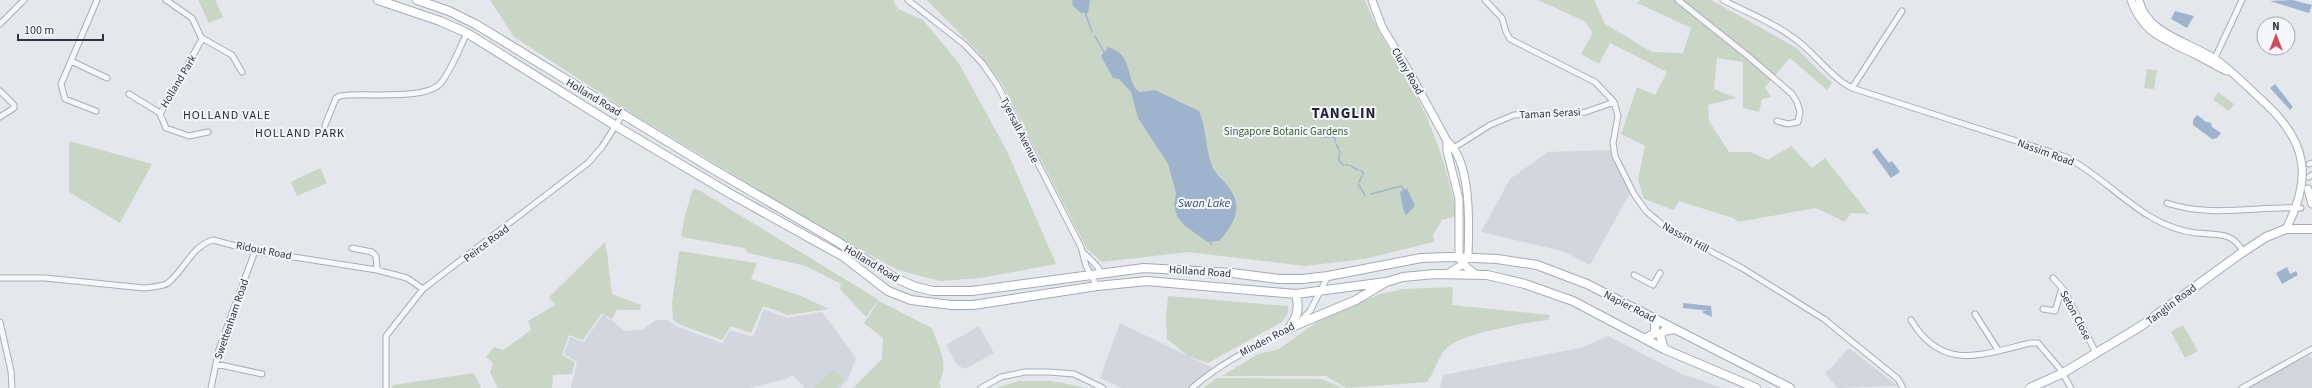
<svg xmlns="http://www.w3.org/2000/svg" width="2312" height="388" font-family="'Source Sans 3',sans-serif">
  <style>
    .built { fill: #d2d6de }
    .green { fill: #c9d6c5 }
    .water { fill: #9fb4cc }
    .lines { fill: none; stroke-linecap: round; stroke-linejoin: round }
    .stream { stroke: #9fb4cc; stroke-width: 1.5 }
    .street-casing { stroke: #a9aeb7; stroke-width: 7 }
    .secondary-casing { stroke: #a9aeb7; stroke-width: 9 }
    .primary-casing { stroke: #a3abb8; stroke-width: 10 }
    .street { stroke: #f7f8fa; stroke-width: 5 }
    .secondary { stroke: #fff; stroke-width: 7 }
    .primary { stroke: #fff; stroke-width: 8 }
    .labels { text-anchor: middle; stroke-width: 4; stroke-linejoin: round; paint-order: stroke }
    .street-label { font-size: 11px; fill: #2b3445; stroke: #f4f6f9 }
    .park-label { font-size: 11px; fill: #3f6138; stroke: #f4f6f9 }
    .neighbourhood-label { font-size: 12px; letter-spacing: 1px; fill: #1d2536; stroke: #f4f6f9 }
    .water-label { font-size: 12px; font-style: italic; fill: #34527a; stroke: #f4f6f9 }
    .district-label { font-size: 15px; font-weight: bold; letter-spacing: 1px; fill: #1d2536; stroke: #f4f6f9 }
  </style>
  <rect width="100%" height="100%" fill="#e4e7ec"/>
  <path class="built" d="M 1611,150 L 1630,193 L 1590,265 L 1562,251 L 1481,232 L 1510,179 L 1548,152 Z
    M 764,309 L 787,318 L 822,312 L 856,358 L 848,379 L 840,388 L 805,388 L 793,375 L 786,379 L 750,388 L 571,388 L 577,362 L 564,354 L 570,337 L 584,342 L 603,314 L 625,331 L 642,330 L 656,320 L 667,320 L 678,327 L 722,343 L 730,330 L 753,337 Z
    M 1120,323 L 1213,368 L 1190,388 L 1122,388 L 1100,378 Z
    M 979,326 L 994,353 L 965,369 L 957,365 L 946,345 Z
    M 1608,336 L 1682,374 L 1723,388 L 1440,388 L 1443,375 L 1584,347 Z
    M 1849,348 L 1898,386 L 1838,388 L 1825,374 Z
    M 2309,355 L 2312,359 L 2312,388 L 2248,388 Z"/>
  <path class="green" d="M 198,0 L 215,0 L 223,17 L 209,23 Z
    M 490,0 L 893,0 L 898,9 L 923,20 L 958,62 L 1007,151 L 1056,264 L 981,278 L 940,281 L 898,270 L 844,241 L 636,116 L 514,37 Z
    M 927,0 L 1365,0 C 1376,30 1394,56 1410,84 C 1433,125 1448,169 1457,216 L 1442,220 L 1433,235 L 1434,242 L 1364,259 L 1305,266 L 1188,252 L 1102,262 L 1087,249 L 1002,84 L 978,52 Z
    M 1538,0 L 1594,0 L 1605,24 L 1652,52 L 1683,53 L 1691,28 L 1637,3 L 1640,0 L 1711,0 L 1795,47 L 1832,83 L 1827,90 L 1790,58 L 1765,87 L 1771,97 L 1762,99 L 1759,112 L 1743,108 L 1743,62 L 1717,58 L 1714,89 L 1736,98 L 1708,105 L 1709,121 L 1729,152 L 1751,152 L 1768,160 L 1791,146 L 1812,168 L 1825,158 L 1869,214 L 1851,213 L 1845,222 L 1816,208 L 1738,222 L 1733,218 L 1679,201 L 1674,210 L 1644,199 L 1638,180 L 1645,146 L 1621,134 L 1637,87 L 1655,95 L 1667,72 L 1610,43 L 1599,64 L 1581,54 L 1593,32 L 1584,21 Z
    M 2147,69 L 2157,70 L 2154,89 L 2144,88 Z
    M 2218,92 L 2234,104 L 2229,111 L 2213,100 Z
    M 69,141 L 152,164 L 120,223 L 69,192 Z
    M 320,168 L 327,183 L 297,196 L 291,182 Z
    M 693,189 L 697,189 L 879,300 L 866,317 L 840,289 L 841,284 L 806,266 L 748,253 L 745,248 L 681,237 L 685,215 Z
    M 605,242 C 609,260 609,276 612,294 L 641,305 L 640,310 L 617,310 L 612,319 L 602,313 L 583,340 L 569,335 L 562,355 L 575,362 L 572,374 L 553,375 L 552,388 L 498,388 L 490,372 L 493,363 L 486,357 L 494,347 L 503,350 L 531,330 L 528,321 L 555,305 L 549,297 Z
    M 679,251 L 757,263 L 751,279 L 801,296 L 829,309 L 788,315 L 763,306 L 751,333 L 731,326 L 722,340 L 681,325 L 673,320 L 672,303 Z
    M 1453,287 L 1452,305 L 1550,315 L 1548,320 C 1525,323 1459,333 1445,350 C 1438,357 1434,373 1427,382 L 1346,388 L 1326,376 L 1222,376 L 1258,354 L 1279,349 L 1317,322 L 1380,294 L 1403,289 Z
    M 1168,296 L 1288,306 L 1288,313 L 1282,322 L 1208,363 L 1188,356 L 1167,339 L 1166,317 Z
    M 879,301 L 932,328 C 938,346 950,365 939,382 L 941,388 L 853,388 L 882,359 L 883,338 L 864,323 Z
    M 2183,325 L 2198,351 L 2185,358 L 2171,332 Z
    M 833,369 L 844,380 L 836,388 L 814,388 Z
    M 474,373 L 481,388 L 392,388 L 393,385 Z
    M 1217,378 L 1322,379 L 1342,388 L 1203,388 Z
    M 1019,381 L 1051,381 L 1088,388 L 996,388 Z"/>
  <path class="water" d="M 1072,0 L 1090,0 L 1088,13 L 1081,13 L 1073,6 Z
    M 2292,0 L 2312,5 L 2309,13 L 2270,1 Z
    M 2175,11 L 2194,16 L 2187,28 L 2171,19 Z
    M 1108,47 C 1134,54 1125,80 1139,92 L 1155,90 L 1199,111 C 1207,129 1205,150 1213,168 C 1216,174 1222,179 1226,184 C 1245,205 1235,224 1219,241 L 1207,242 L 1184,225 L 1177,216 L 1174,204 L 1176,193 L 1168,164 L 1138,118 L 1131,92 L 1119,79 L 1113,78 L 1101,56 Z
    M 2275,84 L 2293,107 L 2290,110 L 2270,88 Z
    M 2197,115 L 2204,120 L 2204,121 L 2211,123 L 2212,127 L 2221,133 L 2217,138 L 2212,139 L 2193,125 L 2193,120 Z
    M 1877,148 L 1889,163 L 1892,161 L 1900,172 L 1891,178 L 1872,152 Z
    M 1407,188 L 1415,206 L 1406,215 L 1403,209 L 1400,192 Z
    M 2287,267 L 2290,274 L 2296,271 L 2298,275 L 2282,284 L 2276,273 Z
    M 1683,303 L 1711,306 L 1712,317 L 1703,313 L 1703,311 L 1710,311 L 1683,308 Z"/>
  <g class="lines">
    <path class="stream" d="M 1085,12 L 1092,32
      M 1095,36 L 1104,52
      M 1315,127 L 1318,133
      M 1320,137 L 1335,137 L 1335,141
      M 1336,144 L 1339,149
      M 1340,153 L 1340,151
      M 1339,155 L 1339,161 L 1344,165
      M 1346,165 L 1349,165
      M 1351,166 L 1358,170
      M 1361,171 L 1363,172 L 1363,174
      M 1359,182 L 1362,176
      M 1358,184 L 1365,195
      M 1371,194 L 1401,186 L 1404,190
      M 1210,241 L 1212,245"/>
    <g class="street-casing">
      <path id="street" d="M 166,0 L 192,18 L 202,39 L 160,114 L 166,128 L 189,136 L 208,132
        M 908,0 L 965,45 L 982,63 L 998,86 L 1081,247 L 1086,266 L 1097,286
        M 1485,0 L 1502,18 L 1506,32 L 1510,39 L 1595,82 L 1614,102 L 1618,116 L 1613,143 L 1615,156 L 1634,194 L 1646,211 L 1665,227 L 1742,268 L 1824,319 L 1898,379 L 1903,388
        M 1678,0 L 1748,56 L 1792,94 L 1797,102 L 1800,112 L 1798,122 L 1788,124 L 1777,121
        M 1723,0 C 1748,13 1777,24 1799,42 C 1817,56 1832,78 1852,88 L 2066,157 C 2111,180 2143,227 2196,233 C 2216,235 2233,231 2243,252
        M 0,24 L 24,0
        M 202,38 L 232,55 L 242,72
        M 2214,60 L 2242,0
        M 71,61 L 107,78
        M 1852,88 L 1902,11
        M 0,91 L 14,105 L 14,108 L 0,117
        M 129,94 L 160,113
        M 96,111 L 65,99 L 61,84 L 97,0
        M 325,125 L 336,98 L 340,96 C 364,92 422,101 440,84 C 450,73 460,47 467,33
        M 1452,149 L 1490,125 L 1514,115 L 1586,112 L 1614,102
        M 2309,164 L 2312,163
        M 2309,177 L 2312,175
        M 2167,203 C 2210,218 2257,206 2301,208
        M 352,248 L 372,252 L 376,256 L 377,270
        M 1083,252 L 1096,265 L 1101,272
        M 1634,275 L 1653,285 L 1660,273
        M 0,278 L 45,278 L 144,288 C 151,287 162,287 168,283 C 185,269 191,247 213,240 L 255,251 L 377,270 L 407,278 L 423,289
        M 2053,278 L 2064,290 L 2096,353
        M 2043,309 L 2055,311 L 2062,288
        M 1975,314 L 1998,350
        M 1911,320 C 1943,373 1982,354 2031,343 L 2038,343 L 2060,369 L 2071,388
        M 0,322 L 11,371 L 12,388
        M 1299,322 L 1310,311 L 1328,276
        M 216,364 L 262,374
        M 211,388 L 219,349 L 255,251
        M 386,388 L 386,336 L 423,289 L 588,163 L 602,147 L 623,114
        M 981,388 L 1001,377 L 1025,372 L 1049,372 L 1074,374 L 1103,388
        M 1192,388 C 1222,362 1254,347 1289,329
        M 2242,388 L 2312,349"/>
    </g>
    <g class="secondary-casing">
      <path id="secondary" d="M 1372,0 L 1382,27 L 1411,75 L 1447,141 C 1472,162 1469,226 1468,257 L 1463,264 L 1447,274
        M 2131,0 C 2143,33 2162,38 2192,53 C 2204,58 2215,66 2227,71
        M 2139,0 C 2147,37 2198,43 2223,65 C 2238,77 2252,91 2266,104 C 2308,143 2312,179 2286,229
        M 1447,141 L 1447,151 L 1459,199 L 1459,257 L 1463,264 L 1475,274
        M 2308,189 L 2312,204"/>
    </g>
    <g class="primary-casing">
      <path id="primary" d="M 378,0 L 440,21 L 467,33 L 616,126 L 729,193 L 844,257 L 888,291 L 911,300 L 951,305 L 973,305 L 1097,286 L 1147,281 L 1296,294 L 1386,282 L 1403,277 L 1435,274 L 1487,275 L 1525,284 L 1573,301 L 1664,349 L 1756,388
        M 417,0 L 449,11 L 477,25 L 706,165 L 833,239 L 895,278 L 916,287 L 933,291 L 972,291 L 1144,268 L 1232,273 L 1279,279 L 1303,279 L 1328,276 L 1421,258 L 1449,257 L 1497,259 L 1537,265 L 1587,284 L 1790,388
        M 1292,327 L 1356,300 L 1386,282
        M 1288,330 C 1297,317 1300,310 1296,294
        M 1645,339 L 1655,333 L 1655,318
        M 1664,349 L 1660,335 L 1664,331 L 1674,329
        M 2030,388 L 2063,373 L 2141,326 L 2240,254 L 2266,237 L 2286,229 L 2312,229"/>
    </g>
    <use href="#street" class="street"/>
    <use href="#secondary" class="secondary"/>
    <use href="#primary" class="primary"/>
  </g>
  <g class="labels">
    <g class="street-label">
      <text transform="translate(1408 71) rotate(60)" y="4">Cluny Road</text>
      <text transform="translate(178 81) rotate(-59)" y="4">Holland Park</text>
      <text transform="translate(594 97) rotate(31)" y="4">Holland Road</text>
      <text transform="translate(1550 113) rotate(-3)" y="4">Taman Serasi</text>
      <text transform="translate(1020 130) rotate(63)" y="4">Tyersall Avenue</text>
      <text transform="translate(2046 152) rotate(20)" y="4">Nassim Road</text>
      <text transform="translate(1686 237) rotate(29)" y="4">Nassim Hill</text>
      <text transform="translate(486 243) rotate(-37)" y="4">Peirce Road</text>
      <text transform="translate(264 250) rotate(11)" y="4">Ridout Road</text>
      <text transform="translate(872 263) rotate(31)" y="4">Holland Road</text>
      <text transform="translate(1200 271) rotate(4)" y="4">Holland Road</text>
      <text transform="translate(2171 304) rotate(-37)" y="4">Tanglin Road</text>
      <text transform="translate(1630 306) rotate(27)" y="4">Napier Road</text>
      <text transform="translate(2076 315) rotate(62)" y="4">Seton Close</text>
      <text transform="translate(231 319) rotate(-71)" y="4">Swettenham Road</text>
      <text transform="translate(1267 339) rotate(-28)" y="4">Minden Road</text>
    </g>
    <g class="park-label">
      <text x="1286" y="135">Singapore Botanic Gardens</text>
    </g>
    <g class="neighbourhood-label">
      <text x="227" y="119">HOLLAND VALE</text>
      <text x="300" y="137">HOLLAND PARK</text>
    </g>
    <g class="water-label">
      <text x="1204" y="207">Swan Lake</text>
    </g>
    <g class="district-label">
      <text x="1344" y="118">TANGLIN</text>
    </g>
  </g>
  <g transform="translate(2276 36)"><circle r="19" fill="#f4f6f9" stroke="#a4a8b1"/>
  <path d="M0-3L7 15L0 10L-7 15Z" fill="#d1495b"/>
  <text y="-6" font-size="11" font-weight="bold" text-anchor="middle" fill="#2b3445">N</text>
  </g>
  <path d="M18 34v6h85v-6" fill="none" stroke="#2b3445" stroke-width="2"/>
  <text x="24" y="34" font-size="12" fill="#2b3445" stroke="#f4f6f9" stroke-width="3" paint-order="stroke">100 m</text>
</svg>
